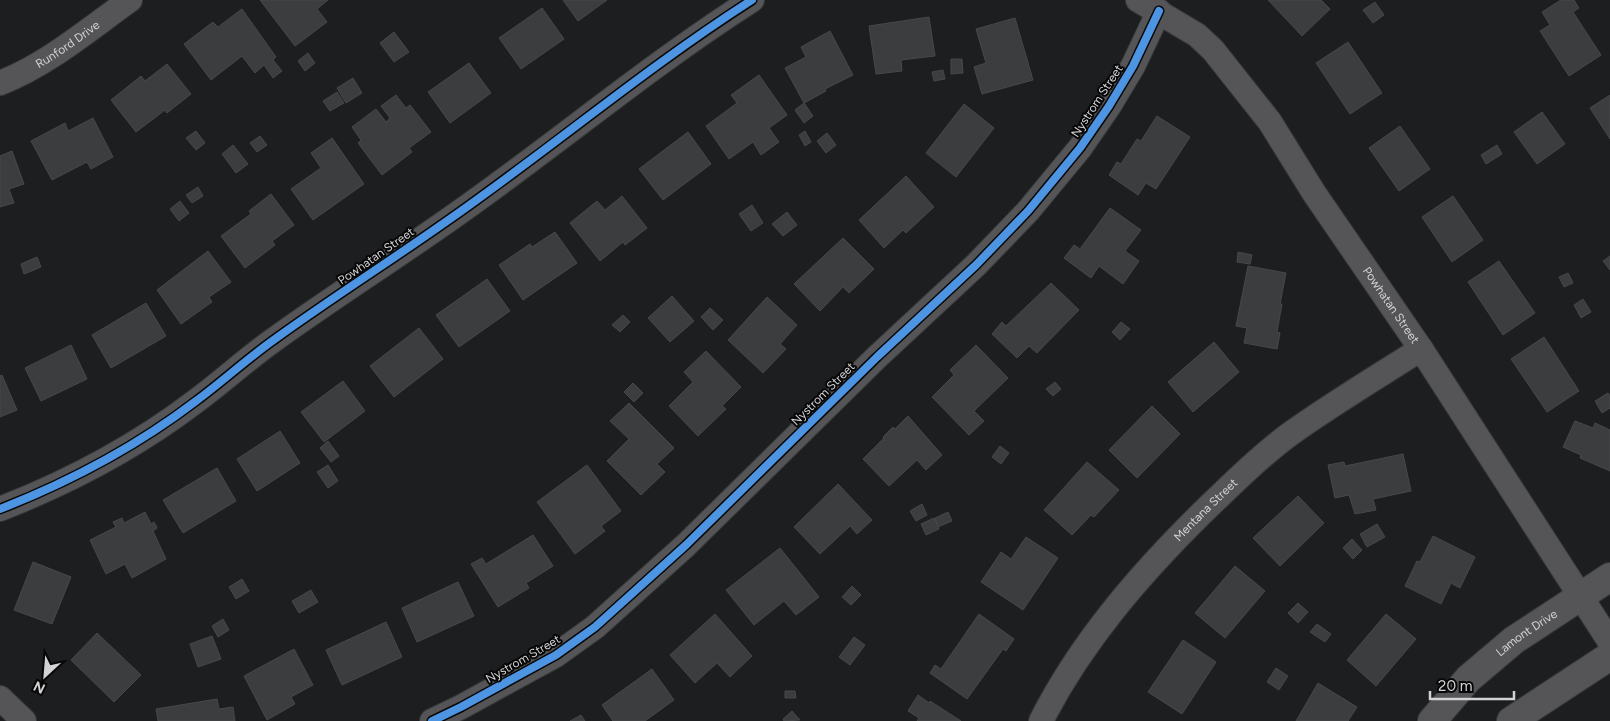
<svg xmlns="http://www.w3.org/2000/svg" width="1610" height="721" font-family="Figtree,sans-serif">
  <style>
    .building { fill: #3c3d3e; stroke: #474849 }
    .lines { fill: none; stroke-linecap: round; stroke-linejoin: round }
    .street-casing { stroke: #38393a; stroke-width: 26 }
    .secondary-casing { stroke: #38393a; stroke-width: 30 }
    .street { stroke: #555557; stroke-width: 24 }
    .secondary { stroke: #555557; stroke-width: 28 }
    .cycleway-casing { stroke: #070708; stroke-width: 11 }
    .cycleway { stroke: #4d94e3; stroke-width: 8 }
    .labels { text-anchor: middle; stroke-width: 4; stroke-linejoin: round; paint-order: stroke }
    .street-label { font-size: 12px; fill: #d3d3d5; stroke: #070708 }
  </style>
  <rect width="100%" height="100%" fill="#1d1e1f"/>
  <path class="building" d="M 260,0 L 328,0 L 317,9 L 327,22 L 295,46 Z
    M 563,0 L 607,0 L 578,21 Z
    M 1268,0 L 1321,0 L 1330,9 L 1302,36 Z
    M 1561,0 L 1574,0 L 1579,8 L 1573,12 L 1601,55 L 1569,76 L 1540,31 L 1550,25 L 1542,12 Z
    M 1375,2 L 1384,15 L 1373,23 L 1363,10 Z
    M 542,8 L 564,39 L 521,69 L 499,38 Z
    M 242,9 L 276,57 L 273,60 L 282,71 L 273,78 L 264,65 L 255,73 L 242,56 L 211,80 L 184,44 L 213,22 L 218,27 Z
    M 929,17 L 935,56 L 901,60 L 902,71 L 876,74 L 869,26 Z
    M 1015,18 L 1033,80 L 982,94 L 974,67 L 986,63 L 976,29 Z
    M 830,31 L 853,75 L 825,89 L 826,91 L 804,103 L 785,68 L 806,57 L 801,47 Z
    M 394,32 L 409,52 L 394,62 L 380,43 Z
    M 1348,42 L 1382,93 L 1350,114 L 1316,63 Z
    M 308,53 L 315,63 L 305,71 L 298,61 Z
    M 951,59 L 962,59 L 963,73 L 951,74 Z
    M 469,63 L 491,93 L 450,123 L 428,92 Z
    M 167,64 L 191,94 L 167,113 L 165,110 L 136,132 L 111,100 L 141,76 L 145,81 Z
    M 943,70 L 945,79 L 934,81 L 932,72 Z
    M 759,75 L 787,115 L 769,128 L 779,142 L 761,155 L 753,142 L 729,159 L 706,126 L 737,103 L 731,95 Z
    M 353,78 L 362,93 L 346,103 L 337,88 Z
    M 337,92 L 344,103 L 330,111 L 323,101 Z
    M 396,95 L 406,108 L 410,105 L 431,132 L 409,148 L 412,152 L 382,175 L 358,143 L 361,140 L 352,127 L 376,109 L 386,122 L 390,118 L 381,106 Z
    M 1610,95 L 1610,139 L 1590,108 Z
    M 804,103 L 813,116 L 804,123 L 795,110 Z
    M 964,104 L 994,128 L 956,177 L 926,153 Z
    M 1542,112 L 1565,144 L 1537,164 L 1514,132 Z
    M 1157,116 L 1190,137 L 1156,189 L 1146,183 L 1138,195 L 1109,175 L 1117,162 L 1121,164 L 1137,139 L 1141,141 Z
    M 93,118 L 113,157 L 91,169 L 87,162 L 52,180 L 31,141 L 65,123 L 68,131 Z
    M 1400,126 L 1430,169 L 1399,191 L 1369,148 Z
    M 196,131 L 205,143 L 196,150 L 186,138 Z
    M 805,131 L 811,142 L 805,146 L 799,135 Z
    M 688,132 L 711,164 L 663,200 L 639,169 Z
    M 827,133 L 836,145 L 826,153 L 817,141 Z
    M 260,136 L 267,145 L 257,152 L 250,143 Z
    M 332,138 L 364,184 L 313,220 L 291,189 L 321,168 L 311,153 Z
    M 233,145 L 248,164 L 236,173 L 222,154 Z
    M 1497,145 L 1502,154 L 1486,164 L 1481,155 Z
    M 12,151 L 24,184 L 9,189 L 14,203 L 0,207 L 0,156 Z
    M 906,176 L 934,207 L 906,233 L 903,230 L 884,248 L 859,220 Z
    M 198,187 L 203,196 L 192,203 L 186,195 Z
    M 271,194 L 294,225 L 272,241 L 275,245 L 245,268 L 221,236 L 251,214 L 249,211 Z
    M 622,196 L 647,228 L 625,245 L 623,242 L 600,261 L 570,223 L 597,201 L 605,210 Z
    M 1453,196 L 1483,240 L 1452,262 L 1422,217 Z
    M 180,201 L 189,213 L 179,221 L 170,209 Z
    M 752,205 L 763,223 L 751,231 L 739,214 Z
    M 1110,208 L 1141,230 L 1125,251 L 1139,261 L 1123,284 L 1099,266 L 1091,278 L 1064,258 L 1074,245 L 1080,249 Z
    M 787,212 L 797,225 L 783,236 L 772,224 Z
    M 555,232 L 577,263 L 523,300 L 499,265 L 530,244 L 532,247 Z
    M 843,238 L 874,269 L 849,293 L 843,287 L 820,311 L 794,284 Z
    M 208,251 L 231,282 L 209,297 L 212,302 L 181,324 L 157,290 Z
    M 1238,252 L 1252,255 L 1250,264 L 1237,262 Z
    M 1610,256 L 1610,270 L 1603,261 Z
    M 37,257 L 41,267 L 24,274 L 21,264 Z
    M 1499,261 L 1535,313 L 1503,335 L 1468,282 Z
    M 1248,266 L 1286,273 L 1280,304 L 1282,304 L 1277,332 L 1280,333 L 1277,349 L 1244,343 L 1247,328 L 1236,326 Z
    M 1568,273 L 1573,283 L 1564,287 L 1559,277 Z
    M 487,279 L 510,311 L 459,347 L 436,315 Z
    M 1051,283 L 1079,310 L 1037,353 L 1029,346 L 1017,358 L 992,334 L 1002,322 L 1006,326 Z
    M 672,296 L 694,321 L 670,342 L 648,318 Z
    M 767,297 L 797,325 L 780,344 L 786,349 L 763,373 L 728,340 Z
    M 1583,299 L 1591,312 L 1581,318 L 1574,305 Z
    M 146,303 L 166,336 L 111,368 L 92,335 Z
    M 710,308 L 723,320 L 713,330 L 701,317 Z
    M 623,315 L 630,322 L 620,332 L 612,325 Z
    M 1121,322 L 1130,329 L 1120,340 L 1112,332 Z
    M 419,328 L 443,359 L 394,397 L 370,366 Z
    M 1544,337 L 1579,391 L 1547,412 L 1511,359 Z
    M 1214,342 L 1239,372 L 1193,412 L 1168,382 Z
    M 71,345 L 87,379 L 41,401 L 25,368 Z
    M 976,345 L 1008,378 L 974,411 L 984,421 L 969,435 L 932,397 L 954,375 L 950,370 Z
    M 706,351 L 741,387 L 722,406 L 726,409 L 698,436 L 669,406 L 693,382 L 684,372 Z
    M 2,375 L 17,410 L 0,417 L 0,376 Z
    M 343,381 L 365,411 L 324,442 L 301,412 Z
    M 1055,382 L 1061,389 L 1053,396 L 1046,389 Z
    M 633,383 L 643,393 L 634,402 L 624,392 Z
    M 1608,393 L 1610,396 L 1610,408 L 1602,413 L 1595,401 Z
    M 629,403 L 674,448 L 657,464 L 665,472 L 641,495 L 607,461 L 629,439 L 610,421 Z
    M 1152,406 L 1180,434 L 1137,478 L 1109,450 Z
    M 908,416 L 942,455 L 926,470 L 917,460 L 889,486 L 863,459 L 884,438 L 883,437 L 893,427 L 895,429 Z
    M 1575,421 L 1593,428 L 1595,423 L 1610,430 L 1610,471 L 1580,458 L 1581,455 L 1563,447 Z
    M 280,431 L 300,463 L 257,491 L 237,459 Z
    M 328,441 L 339,456 L 331,462 L 320,448 Z
    M 1000,446 L 1009,453 L 1001,464 L 992,457 Z
    M 1403,454 L 1411,491 L 1373,499 L 1376,510 L 1355,514 L 1349,495 L 1335,498 L 1328,465 L 1344,462 L 1345,466 Z
    M 1087,462 L 1119,490 L 1094,517 L 1091,515 L 1072,535 L 1044,510 Z
    M 328,465 L 338,481 L 328,488 L 317,472 Z
    M 587,465 L 621,511 L 601,526 L 605,531 L 575,554 L 537,502 Z
    M 217,468 L 236,501 L 183,533 L 163,500 Z
    M 838,484 L 872,520 L 857,534 L 850,526 L 820,554 L 794,527 Z
    M 1298,496 L 1324,523 L 1280,566 L 1253,538 Z
    M 922,504 L 927,515 L 916,521 L 910,511 Z
    M 145,512 L 151,524 L 154,522 L 157,528 L 153,531 L 166,559 L 132,578 L 125,564 L 106,574 L 90,540 L 116,527 L 113,522 L 122,518 L 124,523 Z
    M 948,512 L 952,521 L 938,527 L 935,518 Z
    M 934,518 L 939,529 L 926,535 L 921,524 Z
    M 1377,524 L 1385,537 L 1367,547 L 1360,534 Z
    M 533,535 L 553,566 L 526,583 L 529,588 L 498,607 L 471,564 L 482,558 L 486,564 Z
    M 1433,536 L 1475,557 L 1460,588 L 1451,583 L 1441,604 L 1405,586 L 1417,561 L 1420,562 Z
    M 1026,537 L 1058,558 L 1023,610 L 981,582 L 1001,552 L 1011,559 Z
    M 1352,539 L 1362,550 L 1353,559 L 1343,548 Z
    M 780,548 L 819,597 L 796,615 L 784,601 L 754,625 L 726,590 Z
    M 33,562 L 71,577 L 52,624 L 14,610 Z
    M 1235,566 L 1265,591 L 1225,638 L 1195,613 Z
    M 242,579 L 249,591 L 236,599 L 229,587 Z
    M 458,582 L 474,616 L 417,642 L 402,608 Z
    M 852,586 L 861,595 L 851,605 L 842,597 Z
    M 311,590 L 318,602 L 299,613 L 292,601 Z
    M 1298,603 L 1308,612 L 1298,623 L 1288,613 Z
    M 715,614 L 752,656 L 730,677 L 717,663 L 695,683 L 670,655 Z
    M 979,614 L 1014,639 L 1006,651 L 1003,649 L 967,699 L 930,673 L 935,665 L 941,669 Z
    M 1386,614 L 1416,639 L 1376,686 L 1347,660 Z
    M 223,619 L 229,630 L 218,637 L 212,626 Z
    M 386,622 L 402,657 L 342,685 L 326,650 Z
    M 1317,624 L 1331,634 L 1325,642 L 1310,632 Z
    M 97,633 L 141,675 L 114,702 L 71,660 Z
    M 212,636 L 221,659 L 198,667 L 190,644 Z
    M 854,637 L 865,645 L 850,665 L 839,657 Z
    M 1183,640 L 1216,662 L 1182,714 L 1148,692 Z
    M 294,649 L 313,685 L 291,697 L 295,704 L 267,720 L 244,676 Z
    M 1276,668 L 1288,676 L 1279,690 L 1267,682 Z
    M 652,669 L 674,700 L 645,721 L 613,721 L 602,705 Z
    M 1318,683 L 1357,707 L 1348,721 L 1296,721 Z
    M 785,691 L 795,691 L 796,698 L 785,698 Z
    M 918,695 L 929,703 L 930,701 L 961,721 L 917,721 L 919,718 L 908,711 Z
    M 217,699 L 219,709 L 233,707 L 235,721 L 158,721 L 156,709 Z
    M 792,711 L 800,720 L 784,721 L 783,719 Z
    M 581,715 L 585,721 L 570,721 Z"/>
  <g class="lines">
    <g class="street-casing">
      <g id="street">
        <path id="s1" d="M 1138,0 L 1197,35 L 1213,50 L 1270,122 L 1314,193 L 1421,349 L 1610,642"/>
        <path id="s2" d="M 0,83 C 47,65 89,29 130,0"/>
        <path d="M 0,509 C 69,482 137,446 196,401 C 223,381 248,358 275,339 C 343,290 414,246 482,196 C 572,131 658,60 752,0"/>
        <path d="M 0,698 L 24,721"/>
        <path d="M 432,721 L 461,707 L 556,655 L 595,627 L 686,545 L 877,357 L 976,265 L 1028,211 L 1080,148 L 1109,106 L 1133,66 L 1159,11"/>
        <path id="s3" d="M 1041,721 C 1081,642 1140,574 1203,512 C 1231,485 1259,457 1290,434 C 1332,404 1377,377 1421,349"/>
      </g>
    </g>
    <g class="secondary-casing">
      <g id="secondary">
        <path id="s4" d="M 1432,721 L 1468,679 L 1514,640 L 1610,577"/>
        <path d="M 1511,721 L 1610,656"/>
      </g>
    </g>
    <use href="#street" class="street"/>
    <use href="#secondary" class="secondary"/>
    <g class="cycleway-casing">
      <path id="cycleway" d="M 0,509 C 69,482 137,446 196,401 C 223,381 248,358 275,339 C 343,290 414,246 482,196 C 572,131 658,60 752,0
        M 432,721 L 461,707 L 556,655 L 595,627 L 686,545 L 877,357 L 976,265 L 1028,211 L 1080,148 L 1109,106 L 1133,66 L 1159,11"/>
    </g>
    <use href="#cycleway" class="cycleway"/>
  </g>
  <g class="labels">
    <g class="street-label">
      <text dy="4" stroke="none"><textPath href="#s2" startOffset="78">Runford Drive</textPath></text>
      <text transform="translate(1097 101) rotate(-57)" y="4">Nystrom Street</text>
      <text transform="translate(376 256) rotate(-35)" y="4">Powhatan Street</text>
      <text dy="4" stroke="none"><textPath href="#s1" startOffset="402">Powhatan Street</textPath></text>
      <text transform="translate(823 394) rotate(-45)" y="4">Nystrom Street</text>
      <text dy="4" stroke="none"><textPath href="#s3" startOffset="269">Mentana Street</textPath></text>
      <text dy="4" stroke="none"><textPath href="#s4" startOffset="130">Lamont Drive</textPath></text>
      <text transform="translate(523 659) rotate(-30)" y="4">Nystrom Street</text>
    </g>
  </g>
  <g transform="translate(45 676) rotate(206)" stroke="#070708" stroke-width="4" paint-order="stroke">
  <path d="M0-4L9 19L0 12L-9 19Z" fill="#d3d3d5"/>
  <text y="-8" font-size="14" font-weight="bold" text-anchor="middle" fill="#d3d3d5">N</text>
  </g>
  <path d="M1430 691v8h84v-8" fill="none" stroke="#d3d3d5" stroke-width="2.5"/>
  <text x="1438" y="691" font-size="15" fill="#d3d3d5" stroke="#070708" stroke-width="4" paint-order="stroke">20 m</text>
</svg>
